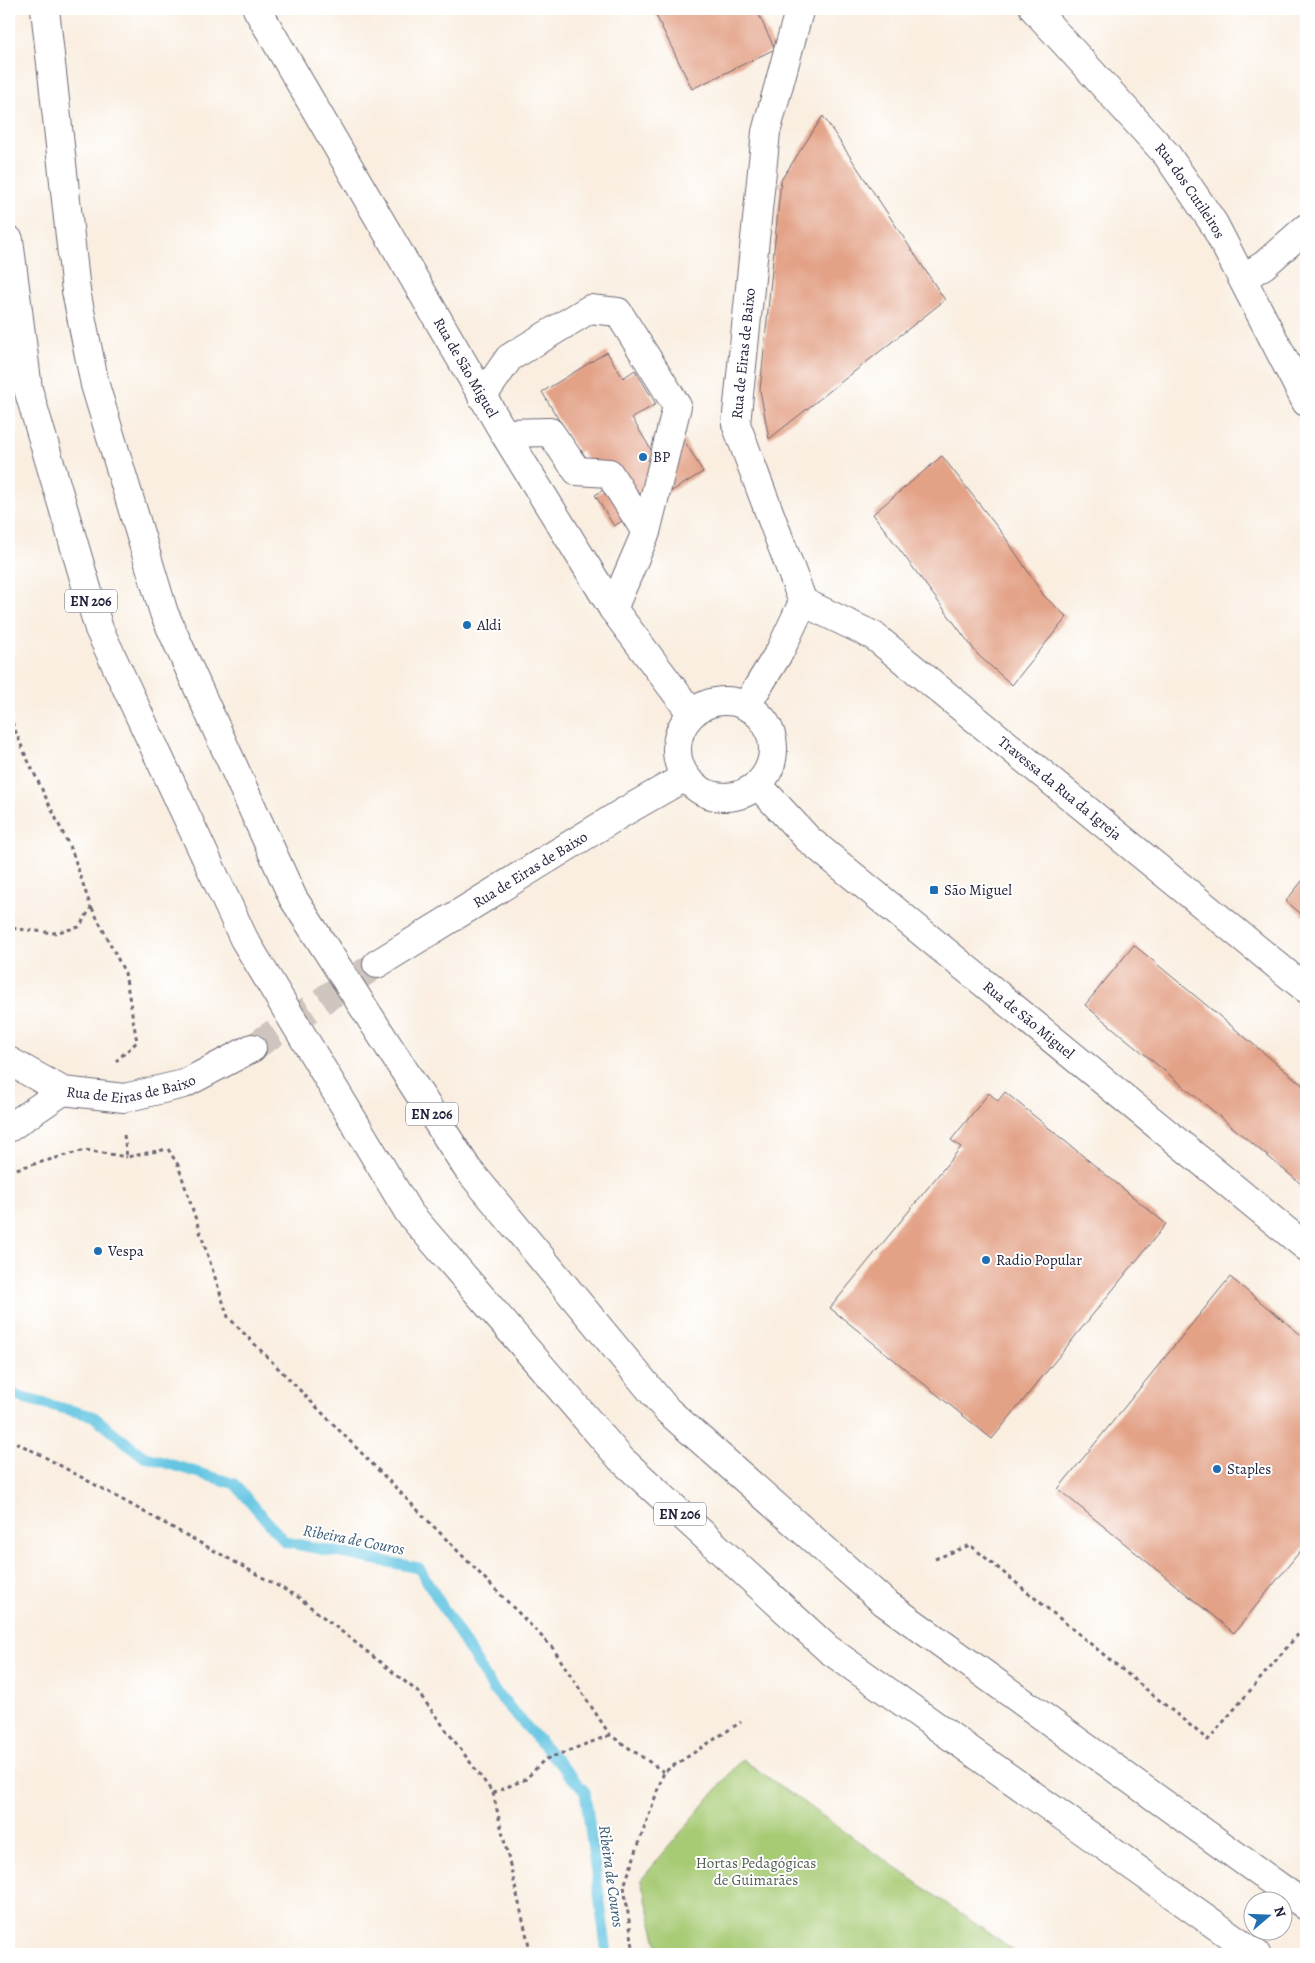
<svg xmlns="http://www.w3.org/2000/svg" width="1315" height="1963" font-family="Alegreya,serif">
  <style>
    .green { fill: #a7cb74; stroke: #647658 }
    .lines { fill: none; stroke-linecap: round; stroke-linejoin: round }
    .stream { stroke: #64c5e2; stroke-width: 11 }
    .building { fill: #e3a186 }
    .minor-tunnel { stroke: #cec5bf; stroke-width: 28; stroke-dasharray: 28 14; stroke-linecap: butt }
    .minor-casing { stroke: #6d6975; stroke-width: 30 }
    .major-casing { stroke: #6d6975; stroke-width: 30 }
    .highway-casing { stroke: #6d6975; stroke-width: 30 }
    .path { stroke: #6d6975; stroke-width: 3; stroke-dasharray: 4 4; stroke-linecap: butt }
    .minor { stroke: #fff; stroke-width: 28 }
    .major { stroke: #fff; stroke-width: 28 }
    .highway { stroke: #fff; stroke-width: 28 }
    .poi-dot { fill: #1f6fb2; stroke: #fff; stroke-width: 2 }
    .labels { text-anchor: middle; stroke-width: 4; stroke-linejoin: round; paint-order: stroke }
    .shield { fill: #fff; stroke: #646476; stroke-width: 1 }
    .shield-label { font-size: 14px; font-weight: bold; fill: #22223b }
    .street-label { font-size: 15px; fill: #22223b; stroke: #fff }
    .poi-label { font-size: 15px; fill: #22223b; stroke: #fff; text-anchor: start }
    .park-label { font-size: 15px; fill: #515d4f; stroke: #fff }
    .water-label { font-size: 16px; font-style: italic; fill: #395b75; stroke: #fff }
  </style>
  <rect width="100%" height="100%" fill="#fff"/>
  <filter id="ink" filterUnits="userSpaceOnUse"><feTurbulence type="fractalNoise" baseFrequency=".02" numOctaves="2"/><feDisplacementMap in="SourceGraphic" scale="10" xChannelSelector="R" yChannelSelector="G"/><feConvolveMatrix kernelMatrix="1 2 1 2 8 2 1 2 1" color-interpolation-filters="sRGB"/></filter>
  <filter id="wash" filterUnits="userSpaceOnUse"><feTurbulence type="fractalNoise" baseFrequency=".0096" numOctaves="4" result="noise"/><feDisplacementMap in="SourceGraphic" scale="20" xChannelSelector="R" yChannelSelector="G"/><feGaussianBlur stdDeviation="1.12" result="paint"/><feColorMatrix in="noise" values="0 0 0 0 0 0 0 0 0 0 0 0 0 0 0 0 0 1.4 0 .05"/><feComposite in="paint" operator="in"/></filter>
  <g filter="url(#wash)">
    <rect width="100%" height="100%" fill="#f9eee0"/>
    <path class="green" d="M 742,1759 L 1018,1954 L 660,1954 L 641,1880 Z"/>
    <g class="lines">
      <path class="stream" d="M 9,1392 L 19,1397 L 93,1416 L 143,1456 L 235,1484 L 285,1542 L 419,1568 L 493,1689 L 585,1792 L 607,1954"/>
    </g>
    <g id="blocks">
      <path class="building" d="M 653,9 L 756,9 L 775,49 L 692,89 Z
        M 823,116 L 945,300 L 769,439 L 760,390 L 781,180 Z
        M 607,352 L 623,378 L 635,370 L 656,404 L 632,418 L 656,458 L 684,440 L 703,472 L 614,526 L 595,495 L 605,489 L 581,450 L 578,452 L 542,392 Z
        M 942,456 L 1005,537 L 1044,596 L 1067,617 L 1012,685 L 978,655 L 873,514 Z
        M 1306,876 L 1306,918 L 1286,901 Z
        M 1134,945 L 1306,1088 L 1306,1188 L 1085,1005 Z
        M 1005,1092 L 1166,1224 L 992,1439 L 830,1308 L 961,1147 L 951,1140 L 989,1093 L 998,1101 Z
        M 1230,1277 L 1306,1339 L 1306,1544 L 1234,1633 L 1058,1489 Z"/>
    </g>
  </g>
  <g filter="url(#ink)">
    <use href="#blocks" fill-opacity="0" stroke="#6d6975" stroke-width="1"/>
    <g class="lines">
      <path class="minor-tunnel" d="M 252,1048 L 377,964"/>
      <g class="minor-casing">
        <g id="minor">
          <path id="s1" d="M 1034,9 L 1167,155 L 1214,224 L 1306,402"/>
          <path d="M 1243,278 L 1264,265 L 1306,228"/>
          <path d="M 482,397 L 509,358 L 590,309 L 618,312 L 677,406 L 646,532"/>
          <path d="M 504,433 L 550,432 L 577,471 L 609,473 L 646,532 L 613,609"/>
          <path id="s2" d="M 803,602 L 874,636 L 1306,989"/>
          <path id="s3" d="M 746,706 L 780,651 L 803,602 L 736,424 L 766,132 L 799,11 L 798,9"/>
          <path id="s4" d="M 377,964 L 622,813 L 685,777"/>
          <path id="s5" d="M 9,1061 L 63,1091 L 124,1098 L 184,1084 L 252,1048"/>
          <path d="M 9,1128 L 63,1091"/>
        </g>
      </g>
      <g class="major-casing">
        <g id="major">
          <path id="s6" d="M 257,9 L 504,433 L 613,609 L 692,714"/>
          <circle cx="725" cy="749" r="48"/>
          <path id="s7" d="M 758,785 L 808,839 L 1306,1247"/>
        </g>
      </g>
      <g class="highway-casing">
        <path id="highway" d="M 45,9 L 76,291 L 95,385 L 164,613 L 293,898 L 467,1168 L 667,1410 L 884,1602 L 1306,1906
          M 9,240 L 28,389 L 99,629 L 244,939 L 409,1213 L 621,1459 L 828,1649 L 1256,1954"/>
      </g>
      <path class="path" d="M 9,715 L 24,752 L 73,854 L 91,908 L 79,927 L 54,933 L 9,928
        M 92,908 L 125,973 L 137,1042 L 116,1061
        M 124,1135 L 127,1157 L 168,1149 L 178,1165 L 228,1317 L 552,1647 L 610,1735 L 664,1772
        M 9,1171 L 85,1150 L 127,1157
        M 9,1439 L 43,1456 L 298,1597 L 418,1692 L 493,1793 L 531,1954
        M 935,1559 L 970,1545 L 1208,1740 L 1306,1625
        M 493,1793 L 526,1779 L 544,1760 L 610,1735
        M 634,1954 L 624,1886 L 664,1772 L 741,1722"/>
      <use href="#minor" class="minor"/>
      <use href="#major" class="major"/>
      <use href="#highway" class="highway"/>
    </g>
  </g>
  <g class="poi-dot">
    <circle cx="643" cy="457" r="5"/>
    <circle cx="467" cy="625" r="5"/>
    <rect x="929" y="885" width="10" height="10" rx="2.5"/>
    <circle cx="98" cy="1251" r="5"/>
    <circle cx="986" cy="1260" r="5"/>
    <circle cx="1217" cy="1469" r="5"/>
  </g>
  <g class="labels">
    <g class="shield">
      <rect x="65" y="589.5" width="52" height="23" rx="4"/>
      <rect x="406" y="1102.5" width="52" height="23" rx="4"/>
      <rect x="654" y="1502.5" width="52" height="23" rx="4"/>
    </g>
    <g class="shield-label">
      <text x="91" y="606">EN 206</text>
      <text x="432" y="1119">EN 206</text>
      <text x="680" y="1519">EN 206</text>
    </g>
    <g class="street-label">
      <text dy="5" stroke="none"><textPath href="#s1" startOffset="240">Rua dos Cutileiros</textPath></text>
      <text dy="5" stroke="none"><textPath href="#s3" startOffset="380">Rua de Eiras de Baixo</textPath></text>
      <text dy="5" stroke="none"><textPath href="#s6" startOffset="415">Rua de São Miguel</textPath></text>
      <text dy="5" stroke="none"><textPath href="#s2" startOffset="319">Travessa da Rua da Igreja</textPath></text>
      <text dy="5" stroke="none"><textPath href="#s4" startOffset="180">Rua de Eiras de Baixo</textPath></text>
      <text dy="5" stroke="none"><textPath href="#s7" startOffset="359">Rua de São Miguel</textPath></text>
      <text dy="5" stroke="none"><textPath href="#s5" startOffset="131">Rua de Eiras de Baixo</textPath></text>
    </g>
    <g class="poi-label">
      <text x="653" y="462">BP</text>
      <text x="477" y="630">Aldi</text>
      <text x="944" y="895">São Miguel</text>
      <text x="108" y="1256">Vespa</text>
      <text x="996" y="1265">Radio Popular</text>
      <text x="1227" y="1474">Staples</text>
    </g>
    <g class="park-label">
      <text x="756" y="1868">Hortas Pedagógicas<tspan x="756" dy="17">de Guimarães</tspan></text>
    </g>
    <g class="water-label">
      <text transform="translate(354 1539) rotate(11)" y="6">Ribeira de Couros</text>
      <text transform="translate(612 1876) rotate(82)" y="6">Ribeira de Couros</text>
    </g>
  </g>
  <rect width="1315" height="1963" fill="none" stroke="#fff" stroke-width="30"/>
  <g transform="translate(1268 1916) rotate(71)"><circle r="24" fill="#ffffff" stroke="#a7a7b1"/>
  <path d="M0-4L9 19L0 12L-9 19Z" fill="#1f6fb2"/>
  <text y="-8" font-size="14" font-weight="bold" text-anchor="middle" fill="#22223b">N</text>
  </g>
</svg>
